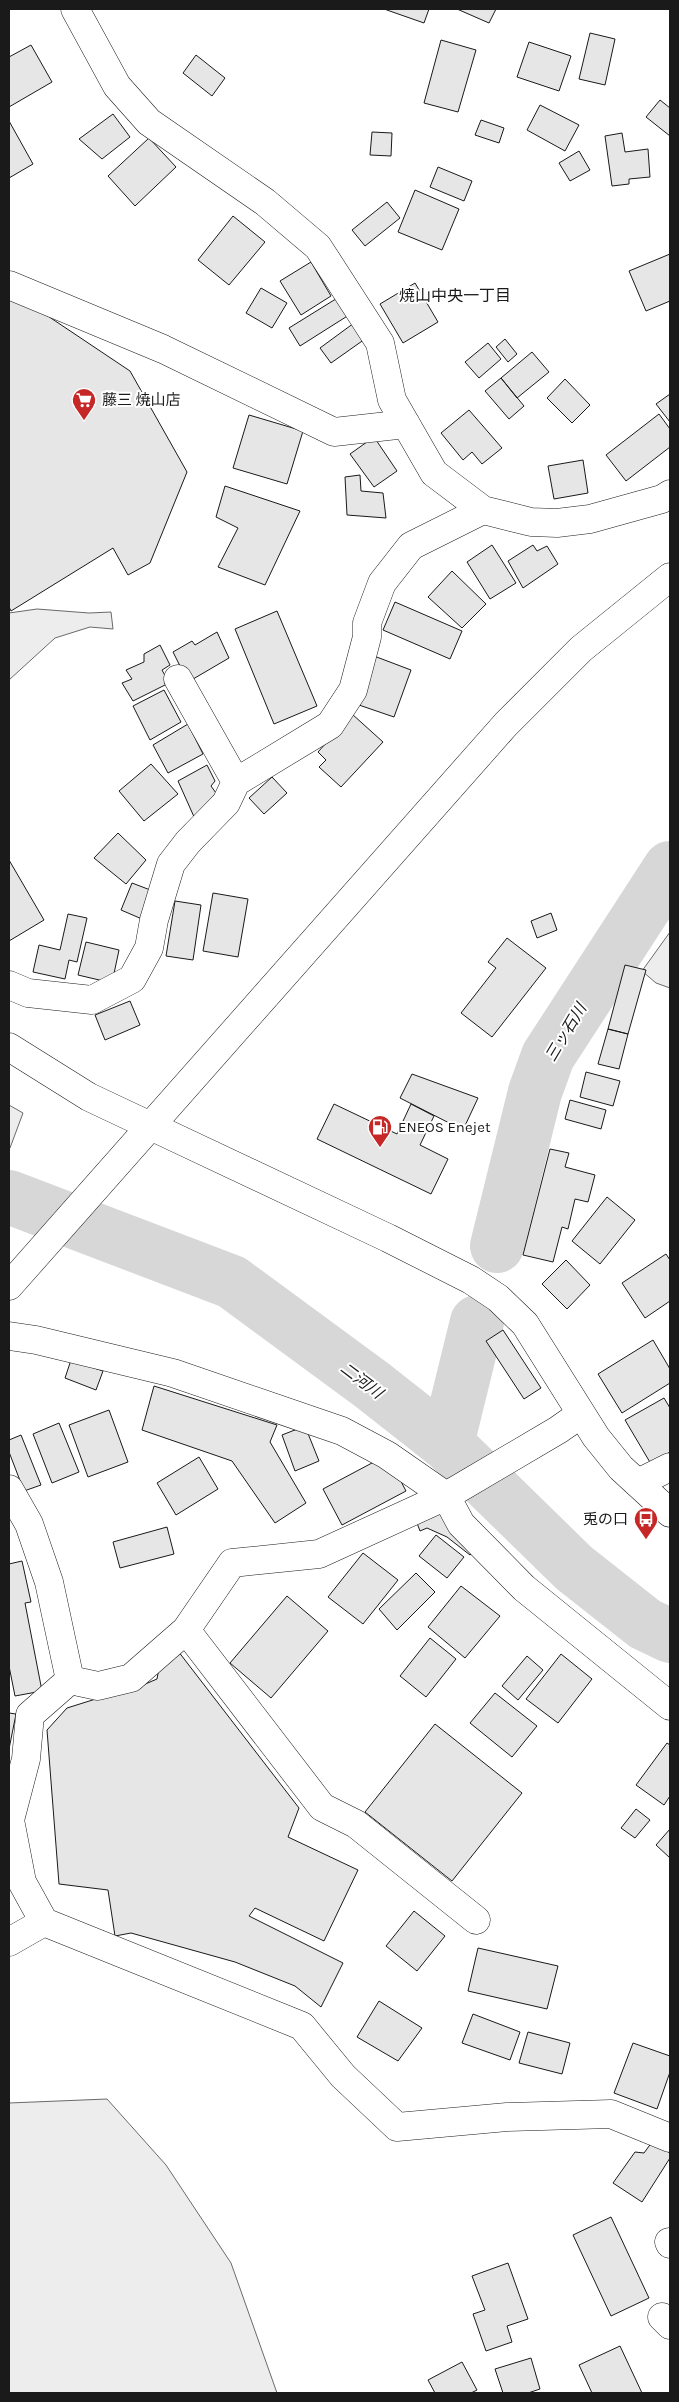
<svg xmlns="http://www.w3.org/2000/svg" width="679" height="2402" font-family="Karla,'Noto Sans JP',sans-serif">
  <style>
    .built { fill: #ededed; stroke: #6a6a6a }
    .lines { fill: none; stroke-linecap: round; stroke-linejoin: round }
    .river { stroke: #d7d7d7; stroke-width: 54 }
    .building { fill: #e6e6e6; stroke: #1a1a1a }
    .street-casing { stroke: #1a1a1a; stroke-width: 29 }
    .secondary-casing { stroke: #1a1a1a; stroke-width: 29 }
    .street { stroke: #fff; stroke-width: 28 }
    .secondary { stroke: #fff; stroke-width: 28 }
    .labels { text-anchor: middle; stroke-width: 4; stroke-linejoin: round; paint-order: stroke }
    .poi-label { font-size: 15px; fill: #1a1a1a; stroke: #fff; text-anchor: start }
    .neighbourhood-label { font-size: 16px; fill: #1a1a1a; stroke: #fff }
    .water-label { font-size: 16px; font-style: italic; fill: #1a1a1a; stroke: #fff }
  </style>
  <rect width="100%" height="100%" fill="#fff"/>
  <path class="built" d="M 37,609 L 89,613 L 111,612 L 113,629 L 90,627 L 55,638 L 9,680 L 9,613 Z
    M 670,932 L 670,988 L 656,983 L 642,971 Z
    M 9,1105 L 23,1113 L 10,1148 L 9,1147 Z
    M 107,2099 L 166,2165 L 231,2263 L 277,2393 L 9,2393 L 9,2103 Z"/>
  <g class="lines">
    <path class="river" d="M 9,1197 L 232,1282 L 372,1385 L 447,1444 L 574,1568 L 645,1624 L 670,1636
      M 497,1246 L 535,1092 L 548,1056 L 670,868
      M 447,1444 L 477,1322"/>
  </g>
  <path class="building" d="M 384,9 L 429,9 L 424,23 Z
    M 457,9 L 496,9 L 489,23 Z
    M 590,33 L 615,39 L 605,85 L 579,79 Z
    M 441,40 L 476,50 L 458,112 L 424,103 Z
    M 529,42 L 571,56 L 559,91 L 517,77 Z
    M 31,45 L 52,82 L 9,107 L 9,57 Z
    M 196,55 L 225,78 L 212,96 L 183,73 Z
    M 660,100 L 670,108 L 670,136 L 646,117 Z
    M 540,105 L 579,125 L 565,151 L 527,130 Z
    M 113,114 L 130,137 L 102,159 L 79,139 Z
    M 481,120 L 504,128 L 499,143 L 475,135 Z
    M 9,121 L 33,164 L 9,178 Z
    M 372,132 L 392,133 L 391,156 L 370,155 Z
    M 622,133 L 625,152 L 648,149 L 650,177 L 629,179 L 629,184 L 612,186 L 605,136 Z
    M 149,138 L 176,167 L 135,206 L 108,176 Z
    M 579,151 L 590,170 L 570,181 L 559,163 Z
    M 438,167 L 472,181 L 464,201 L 430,187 Z
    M 415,190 L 459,209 L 442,250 L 398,232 Z
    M 387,202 L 400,218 L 365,246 L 352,230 Z
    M 233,216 L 265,242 L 229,285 L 198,260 Z
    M 670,254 L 670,301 L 646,311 L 629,271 Z
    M 311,262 L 331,296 L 301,315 L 280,281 Z
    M 415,283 L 438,322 L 403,343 L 380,304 Z
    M 261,288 L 287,303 L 272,328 L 246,313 Z
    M 9,290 L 130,371 L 187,472 L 150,563 L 128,575 L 113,548 L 11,611 L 9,607 Z
    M 339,297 L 349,315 L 300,346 L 289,328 Z
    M 354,323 L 365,339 L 331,363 L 320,348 Z
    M 505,339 L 517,354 L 508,362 L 496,347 Z
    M 488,343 L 501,359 L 479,378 L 465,362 Z
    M 532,352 L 549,372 L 517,398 L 501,378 Z
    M 501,378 L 524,406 L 509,419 L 485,391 Z
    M 565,379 L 590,405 L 572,423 L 547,398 Z
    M 670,394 L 670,422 L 656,404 Z
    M 469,410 L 502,448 L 482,464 L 472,452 L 463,460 L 441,433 Z
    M 659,414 L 670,429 L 670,447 L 626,481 L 606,455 Z
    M 249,415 L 303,431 L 287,484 L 233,468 Z
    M 374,437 L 397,471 L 374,487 L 350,454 Z
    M 583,460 L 588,493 L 554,499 L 548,466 Z
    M 360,475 L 361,491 L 383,493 L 386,518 L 347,515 L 345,477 Z
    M 225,486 L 300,511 L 265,585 L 218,567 L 238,528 L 216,517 Z
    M 492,545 L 516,583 L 490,599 L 467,562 Z
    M 533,545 L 537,551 L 547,546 L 558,564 L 523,588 L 508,561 Z
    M 452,571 L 486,604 L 462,628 L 428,597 Z
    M 395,602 L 462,631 L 450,659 L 383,630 Z
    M 277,611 L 317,706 L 274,724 L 235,629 Z
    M 217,632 L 229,658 L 188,682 L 173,652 L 192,641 L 195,645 Z
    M 160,645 L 170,665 L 162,670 L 169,683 L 133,701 L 122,683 L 132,679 L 126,670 L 144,662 L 144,654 Z
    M 374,656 L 411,670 L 394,717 L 356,704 Z
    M 164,690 L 181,722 L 150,740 L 133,706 Z
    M 352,714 L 383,742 L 341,787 L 319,767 L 326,760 L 318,752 Z
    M 188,724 L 203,754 L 168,773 L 153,745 Z
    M 151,764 L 178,794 L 144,821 L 119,791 Z
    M 207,765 L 215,781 L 211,786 L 216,793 L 213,796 L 219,806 L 195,819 L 178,781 Z
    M 272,777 L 287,793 L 264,814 L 249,798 Z
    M 118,833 L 146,860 L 126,884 L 94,858 Z
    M 9,860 L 44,920 L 9,941 Z
    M 132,883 L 153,891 L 142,919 L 121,910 Z
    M 213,893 L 248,899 L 238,957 L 203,951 Z
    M 175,901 L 201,905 L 193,960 L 166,956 Z
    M 551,913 L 557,930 L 537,938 L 531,921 Z
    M 68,914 L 87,918 L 77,962 L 69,960 L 65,979 L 33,972 L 39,945 L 60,950 Z
    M 507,938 L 546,968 L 492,1037 L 461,1013 L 496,968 L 488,962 Z
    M 86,942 L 119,950 L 112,983 L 78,975 Z
    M 625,965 L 646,970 L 628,1034 L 608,1029 Z
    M 130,1001 L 140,1025 L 105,1040 L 95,1015 Z
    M 608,1029 L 628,1034 L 619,1069 L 598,1064 Z
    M 586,1072 L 620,1081 L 613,1106 L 580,1097 Z
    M 412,1074 L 478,1098 L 463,1130 L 400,1098 Z
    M 570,1100 L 606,1110 L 601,1129 L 565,1119 Z
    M 334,1104 L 397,1134 L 411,1104 L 434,1116 L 420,1145 L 448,1159 L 431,1194 L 317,1139 Z
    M 550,1149 L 569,1153 L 565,1167 L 595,1175 L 588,1202 L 575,1199 L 568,1229 L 562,1227 L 553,1262 L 523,1255 Z
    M 607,1197 L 635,1220 L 600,1264 L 572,1241 Z
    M 666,1254 L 670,1260 L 670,1301 L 645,1318 L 622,1283 Z
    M 566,1260 L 590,1285 L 567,1309 L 542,1284 Z
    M 503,1330 L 541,1388 L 524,1399 L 486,1341 Z
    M 653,1340 L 670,1369 L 670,1383 L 622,1413 L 598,1374 Z
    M 71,1360 L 103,1371 L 96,1390 L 65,1378 Z
    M 154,1386 L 277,1425 L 270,1442 L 306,1503 L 275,1523 L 232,1461 L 142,1430 Z
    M 664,1398 L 670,1408 L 670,1452 L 651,1464 L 625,1420 Z
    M 109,1410 L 128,1462 L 88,1477 L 69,1425 Z
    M 59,1423 L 79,1472 L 52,1483 L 33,1434 Z
    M 305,1426 L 319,1461 L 295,1471 L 282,1435 Z
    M 21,1435 L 41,1485 L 24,1491 L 9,1452 L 9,1440 Z
    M 387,1455 L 406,1491 L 342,1525 L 323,1489 Z
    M 199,1457 L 218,1489 L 176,1515 L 157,1483 Z
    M 444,1508 L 476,1550 L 470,1555 L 447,1537 L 427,1528 L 420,1531 L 417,1523 Z
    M 167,1527 L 174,1554 L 120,1568 L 113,1542 Z
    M 436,1535 L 464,1557 L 447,1578 L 419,1556 Z
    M 363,1553 L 398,1580 L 363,1624 L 328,1597 Z
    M 22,1561 L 31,1602 L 25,1603 L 42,1691 L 15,1696 L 9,1666 L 9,1564 Z
    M 416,1573 L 435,1592 L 397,1630 L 379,1609 Z
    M 461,1586 L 500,1616 L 465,1658 L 428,1627 Z
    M 287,1596 L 328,1631 L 271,1698 L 230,1663 Z
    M 430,1638 L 456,1659 L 426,1697 L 400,1676 Z
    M 178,1651 L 299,1808 L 288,1837 L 358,1870 L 324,1941 L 255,1908 L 249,1916 L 343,1963 L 321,2007 L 295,1986 L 235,1962 L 131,1933 L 115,1936 L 108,1890 L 59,1884 L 47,1730 L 67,1708 L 118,1692 L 129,1691 L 157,1679 L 159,1668 Z
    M 561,1654 L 592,1679 L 558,1723 L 526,1699 Z
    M 527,1656 L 543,1670 L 518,1700 L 502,1686 Z
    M 495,1693 L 537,1726 L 512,1757 L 470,1723 Z
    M 9,1713 L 16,1714 L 9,1749 Z
    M 435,1724 L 522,1793 L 452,1881 L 365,1812 Z
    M 667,1743 L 670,1745 L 670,1796 L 664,1805 L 636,1785 Z
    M 636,1809 L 650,1820 L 635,1838 L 621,1828 Z
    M 670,1829 L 670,1858 L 656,1845 Z
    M 414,1911 L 445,1936 L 417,1971 L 386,1946 Z
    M 478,1948 L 558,1966 L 547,2009 L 468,1991 Z
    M 379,2001 L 422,2028 L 398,2061 L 357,2037 Z
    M 473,2014 L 520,2032 L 510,2060 L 462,2043 Z
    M 528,2032 L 570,2043 L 562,2074 L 519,2063 Z
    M 633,2043 L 670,2056 L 670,2072 L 657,2109 L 614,2093 Z
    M 652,2142 L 670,2153 L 670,2158 L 642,2202 L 613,2183 L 635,2152 L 644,2153 Z
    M 611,2217 L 649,2298 L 611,2316 L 573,2235 Z
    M 508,2263 L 528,2319 L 507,2326 L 512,2342 L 486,2351 L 473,2314 L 485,2310 L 472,2276 Z
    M 620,2346 L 642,2393 L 592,2393 L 579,2365 Z
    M 531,2358 L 540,2389 L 528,2393 L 503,2393 L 495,2369 Z
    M 462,2362 L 477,2390 L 471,2393 L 435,2393 L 428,2380 Z"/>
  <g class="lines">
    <g class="street-casing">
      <path id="street" d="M 75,9 L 117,86 L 149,122 L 265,202 L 318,247 L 380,343 L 392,400 L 434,473 L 483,510 L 531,522 L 557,523 L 590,519 L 662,499 L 670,494
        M 9,285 L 163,349 L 334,432 L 406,424
        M 178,679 L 236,782
        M 9,985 L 28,993 L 92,1000 L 132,979 L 149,948 L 154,920 L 171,864 L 188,842 L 226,803 L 236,782 L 330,725 L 353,690 L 367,637 L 367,623 L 382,583 L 411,546 L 483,510
        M 9,1336 L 36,1340 L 173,1373 L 342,1431 L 387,1455 L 446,1496 L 461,1524 L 524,1588 L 670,1706
        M 638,1483 L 670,1467
        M 9,1489 L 29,1524 L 49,1582 L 70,1680
        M 186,1630 L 322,1807 L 356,1824 L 476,1920
        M 70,1680 L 30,1715 L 26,1759 L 10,1820 L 22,1882 L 44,1922 L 302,2026 L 343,2076 L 397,2127 L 507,2117 L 611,2114 L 670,2138
        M 70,1680 L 98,1686 L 131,1678 L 186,1630 L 232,1563 L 319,1554 L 446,1496 L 558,1430 L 581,1414
        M 9,1942 L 44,1922
        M 669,2242 L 670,2244
        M 662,2317 L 670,2325"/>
    </g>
    <g class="secondary-casing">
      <path id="secondary" d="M 9,1047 L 89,1097 L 388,1238 L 471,1280 L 498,1298 L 525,1324 L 596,1437 L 621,1468 L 670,1513
        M 9,1286 L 506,724 L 581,649 L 670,577"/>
    </g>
    <use href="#street" class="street"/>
    <use href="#secondary" class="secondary"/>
  </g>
  <defs>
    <g id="supermarket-pin" transform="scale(1.25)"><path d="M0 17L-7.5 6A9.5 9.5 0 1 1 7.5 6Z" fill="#c62828" stroke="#fff"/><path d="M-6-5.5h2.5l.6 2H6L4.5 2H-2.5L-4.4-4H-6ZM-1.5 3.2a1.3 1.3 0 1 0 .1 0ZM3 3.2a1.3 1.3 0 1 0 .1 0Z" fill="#fff"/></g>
    <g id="fuel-pin" transform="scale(1.25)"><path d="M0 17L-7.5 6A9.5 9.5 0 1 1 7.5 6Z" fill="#c62828" stroke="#fff"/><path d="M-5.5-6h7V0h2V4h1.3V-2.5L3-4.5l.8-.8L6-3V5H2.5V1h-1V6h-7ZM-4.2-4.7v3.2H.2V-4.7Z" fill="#fff"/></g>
    <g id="bus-pin" transform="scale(1.25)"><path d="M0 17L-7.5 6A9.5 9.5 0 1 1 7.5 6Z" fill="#c62828" stroke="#fff"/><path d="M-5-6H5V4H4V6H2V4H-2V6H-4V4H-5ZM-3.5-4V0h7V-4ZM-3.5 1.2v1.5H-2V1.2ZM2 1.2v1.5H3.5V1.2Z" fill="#fff"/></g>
  </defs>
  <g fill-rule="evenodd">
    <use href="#supermarket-pin" x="84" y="400"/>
    <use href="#fuel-pin" x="380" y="1127"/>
    <use href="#bus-pin" x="646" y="1519"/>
  </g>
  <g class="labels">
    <g class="poi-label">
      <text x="102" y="405">藤三 焼山店</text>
      <text x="398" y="1132">ENEOS Enejet</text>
      <text x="628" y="1524" text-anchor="end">兎の口</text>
    </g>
    <g class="neighbourhood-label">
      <text x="455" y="301">焼山中央一丁目</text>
    </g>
    <g class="water-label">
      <text transform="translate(565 1032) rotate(-59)" y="6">三ッ石川</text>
      <text transform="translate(362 1380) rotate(37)" y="6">二河川</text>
    </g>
  </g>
  <rect width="679" height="2402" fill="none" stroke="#1a1a1a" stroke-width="20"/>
</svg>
